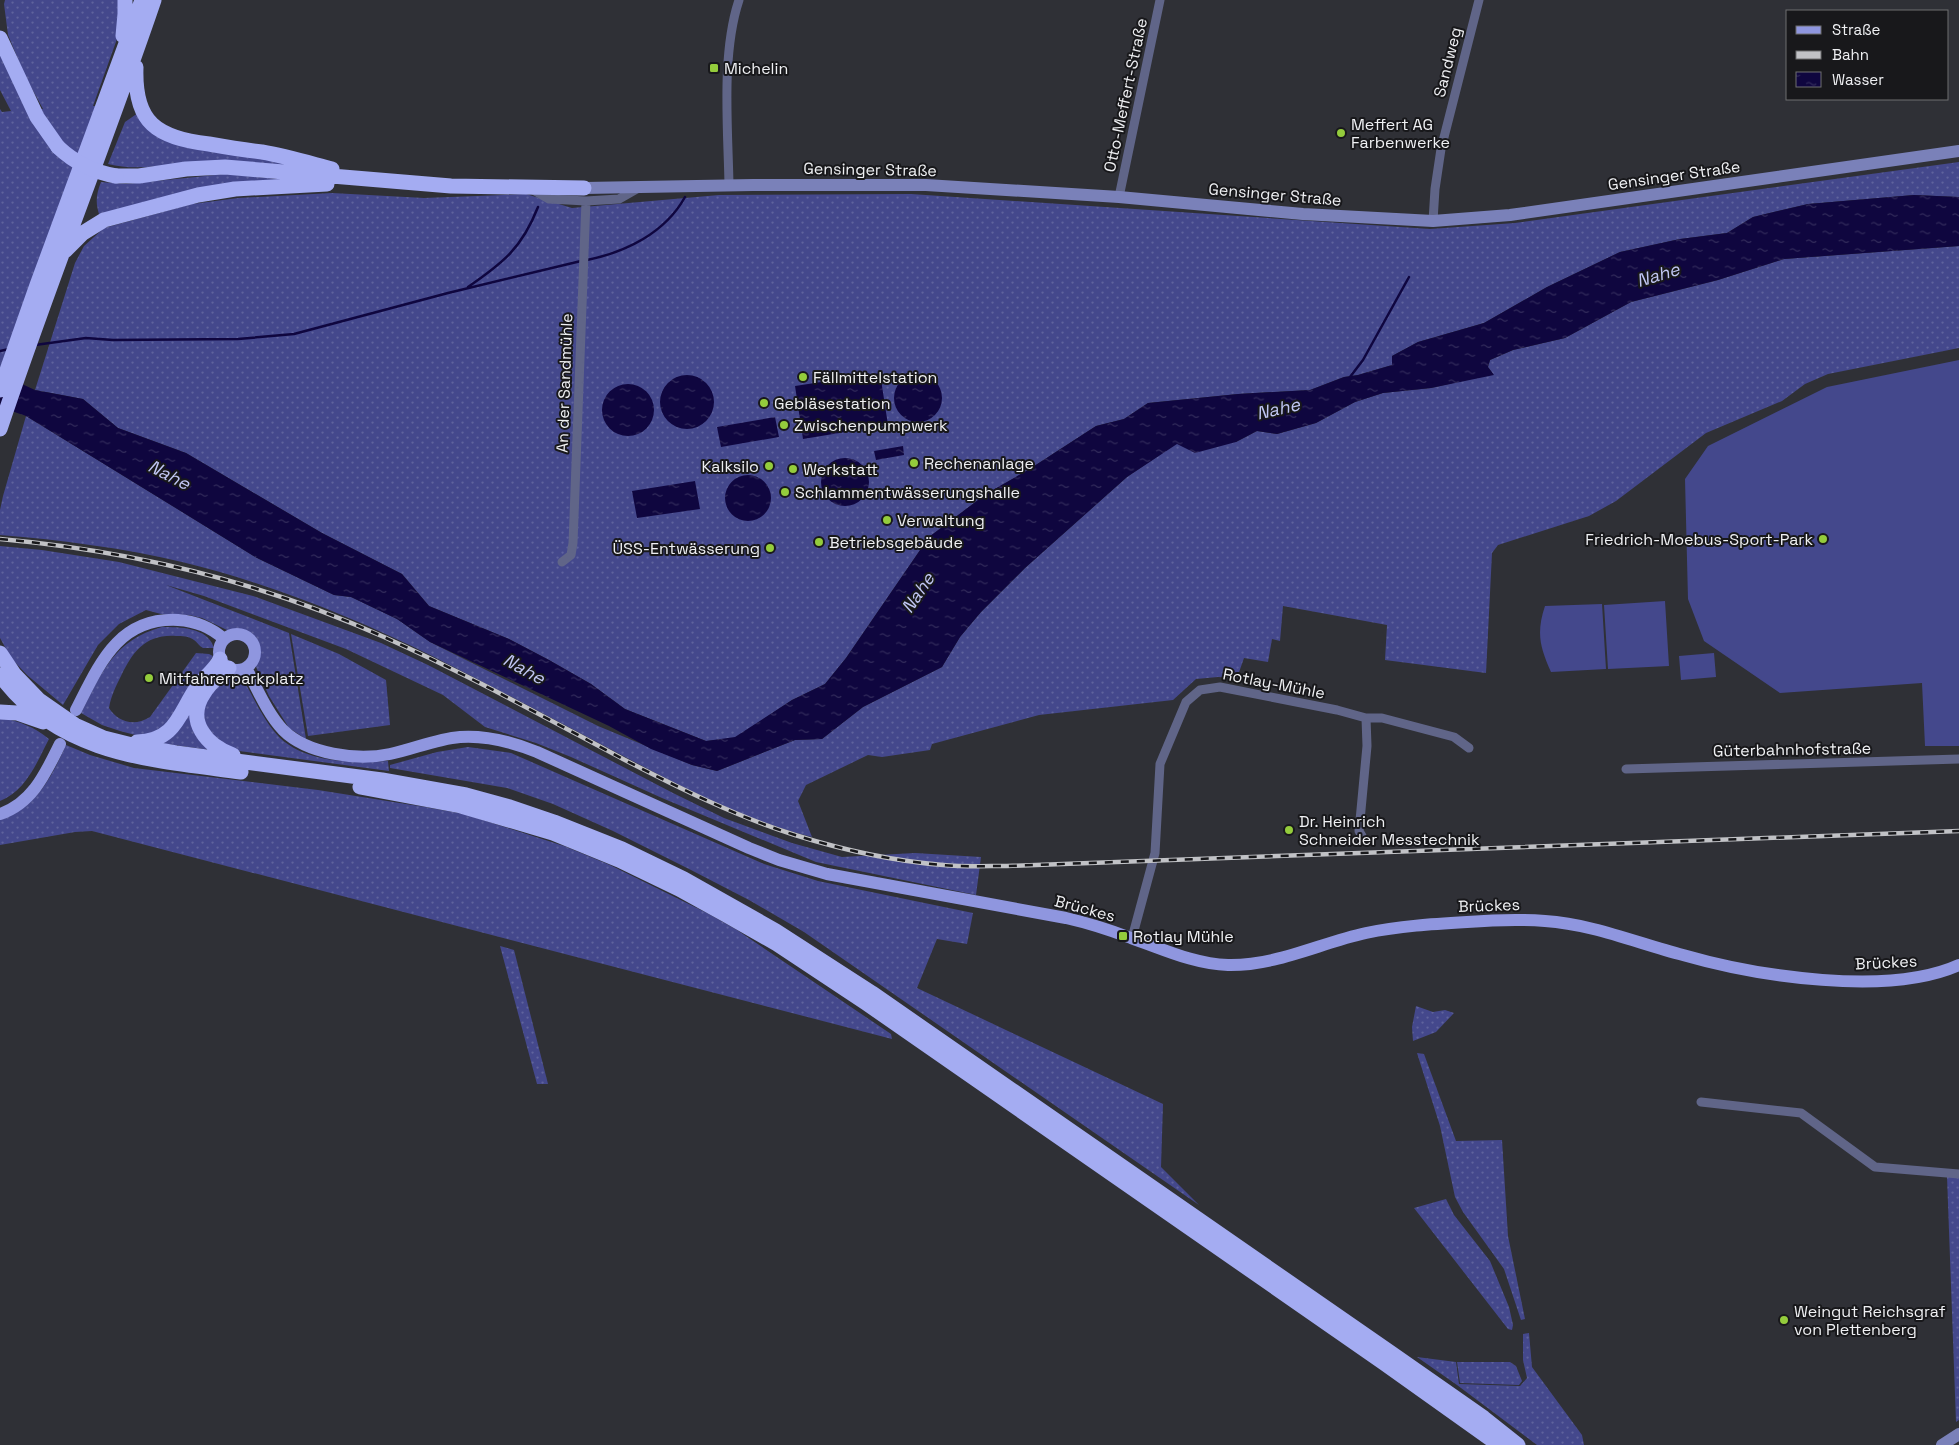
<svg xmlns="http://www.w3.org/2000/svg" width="1959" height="1445" font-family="'Space Grotesk',sans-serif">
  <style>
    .grass { fill: url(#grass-dots) }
    .garden { fill: #44488c }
    .water { fill: url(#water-ripples) }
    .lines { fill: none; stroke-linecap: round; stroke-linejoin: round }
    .stream { stroke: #0f063f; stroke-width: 2.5 }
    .street { stroke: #606588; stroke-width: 9 }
    .secondary { stroke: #7a81b9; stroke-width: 12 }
    .primary { stroke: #8f96df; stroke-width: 12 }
    .highway { stroke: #a4acf2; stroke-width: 15 }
    .rail-casing { stroke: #c1c2c6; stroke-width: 4.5 }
    .rail { stroke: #18181b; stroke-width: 2.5; stroke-dasharray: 8; stroke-linecap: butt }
    .highway-bridge { stroke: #a4acf2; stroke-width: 15 }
    .poi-dot { fill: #94cc3c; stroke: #18181b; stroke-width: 2 }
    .labels { text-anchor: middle; stroke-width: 4; stroke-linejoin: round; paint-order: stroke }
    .street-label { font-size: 16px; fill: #eff0f3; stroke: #18181b }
    .poi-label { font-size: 16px; fill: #eff0f3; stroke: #18181b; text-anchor: start }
    .water-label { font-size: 18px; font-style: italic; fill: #c0c6f3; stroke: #18181b }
  </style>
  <defs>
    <pattern id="grass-dots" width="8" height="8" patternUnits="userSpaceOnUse" patternTransform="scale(1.25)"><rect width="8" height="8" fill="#44488c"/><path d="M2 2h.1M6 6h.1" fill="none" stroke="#5f639d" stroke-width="1.8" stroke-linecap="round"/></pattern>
    <pattern id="water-ripples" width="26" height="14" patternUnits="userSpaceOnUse" patternTransform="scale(1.25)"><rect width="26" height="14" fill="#0f063f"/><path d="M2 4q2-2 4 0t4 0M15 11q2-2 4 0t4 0" fill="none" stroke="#322b5b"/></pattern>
  </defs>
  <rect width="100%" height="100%" fill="#2f3036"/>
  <path class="grass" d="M 5,0 L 119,0 L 117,39 L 93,106 L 98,106 L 0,377 L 0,109 L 2,112 L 11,111 L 0,90 L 0,52 L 26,110 L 43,109 L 25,76 L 8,35 L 4,4 Z
    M 138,113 L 144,122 L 246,154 L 325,171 C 287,168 248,163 210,162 C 175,161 142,173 108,164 L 125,122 Z
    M 1959,162 L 1959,197 L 1914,195 L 1808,204 L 1753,217 L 1727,233 L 1680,239 L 1620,252 L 1547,287 L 1484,323 L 1418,342 L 1392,356 L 1392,365 L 1358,375 L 1344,377 L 1310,390 L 1238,394 L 1148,403 L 1124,419 L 1096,426 L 1028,470 L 986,494 L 929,537 L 846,658 L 825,684 L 792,700 L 735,738 L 706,741 L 625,709 L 591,684 L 549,660 L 509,639 L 429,606 L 402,574 L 322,533 L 186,453 L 118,428 L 83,399 L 35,390 L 75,263 L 84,246 L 104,228 L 192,204 L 238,198 L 332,193 L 424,198 L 526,194 L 572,208 L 719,195 L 911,194 L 1430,229 L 1515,223 Z
    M 225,174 L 312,182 L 100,217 C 95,203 96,195 101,182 L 126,184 Z
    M 1959,246 L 1959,348 L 1828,374 L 1805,384 L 1782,401 L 1706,433 L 1616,501 L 1589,516 L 1498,545 L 1492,553 L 1486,673 L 1385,660 L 1387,625 L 1283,606 L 1280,641 L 1272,639 L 1268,662 L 1244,658 L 1237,678 L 1218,677 L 1196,679 L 1173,700 L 1039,715 L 932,744 L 930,750 L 882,757 L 868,755 L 806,785 L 798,801 L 812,837 C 747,821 686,789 627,758 C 562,724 498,689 432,656 C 353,617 268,583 182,562 C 123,548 61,540 0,535 L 0,510 L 3,496 L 26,416 L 257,558 L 334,595 L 351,597 L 397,619 L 430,642 L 598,726 L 692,765 L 717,771 L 795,740 L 822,739 L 863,707 L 942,667 L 960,637 L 981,612 L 1025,568 L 1127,477 L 1177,443 L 1236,442 L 1257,431 L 1277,434 L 1316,423 L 1355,402 L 1383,393 L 1431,388 L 1493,374 L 1488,367 L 1490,360 L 1513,350 L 1565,338 L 1631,302 L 1718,280 L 1784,259 Z
    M 0,546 L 42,550 L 119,562 L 253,596 L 381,643 L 428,665 L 673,793 L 724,818 L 792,843 L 842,857 L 915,853 L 981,857 L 976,895 L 816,862 L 662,798 L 571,757 L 536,743 L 485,727 L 443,695 L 346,649 L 204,596 L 166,585 L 289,633 L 306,739 L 289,728 L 269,696 L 256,667 L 259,647 L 251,635 L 240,630 L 227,630 L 202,618 L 189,615 L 161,614 L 146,610 L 119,624 L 98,645 L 63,705 L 27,675 L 11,658 L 0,638 Z
    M 162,627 C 179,627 208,627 214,648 L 203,648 C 199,646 197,642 194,640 C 189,636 182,636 176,636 C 146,634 133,651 121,676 C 116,686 111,696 109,708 C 118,722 134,727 150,717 L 196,653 L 209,654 L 213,656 L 178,715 L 155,734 L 139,736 L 120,731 L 102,725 L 81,713 C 102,672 114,640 162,627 Z
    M 291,634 L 339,654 L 386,680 L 390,725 L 308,736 Z
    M 229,675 L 237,675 L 243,679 C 254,698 264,722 280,738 C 307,763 353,763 388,761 L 389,771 L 232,750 L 220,745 L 206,729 L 203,709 L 206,699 Z
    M 191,705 L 211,750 L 159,743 Z
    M 0,718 C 20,721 34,727 49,739 C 37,762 26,791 0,801 Z
    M 66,745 L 90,755 L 134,768 L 318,790 L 425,807 L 464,814 L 564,846 L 610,865 L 707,913 L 737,930 L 891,1034 L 892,1039 L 92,831 L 75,832 L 0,845 L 0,820 C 36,808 51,778 66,745 Z
    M 468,747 L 511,753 L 764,864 L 818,881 L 973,913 L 967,944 L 937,939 L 917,988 L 1163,1104 L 1161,1167 L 1199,1205 L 804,932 L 749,900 L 691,870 L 613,831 L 553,804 L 507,788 L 390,768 L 390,765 L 437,752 Z
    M 500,946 L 514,950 L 548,1084 L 537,1084 Z
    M 1416,1006 L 1433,1012 L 1445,1010 L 1454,1013 L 1436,1032 L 1413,1041 L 1412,1027 Z
    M 1417,1053 L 1424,1054 L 1456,1141 L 1502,1140 L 1508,1236 L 1525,1319 L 1521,1320 L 1504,1269 L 1463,1212 L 1455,1197 L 1440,1126 Z
    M 1947,1176 L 1959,1178 L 1959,1420 L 1956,1422 Z
    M 1446,1199 L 1454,1215 L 1490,1261 L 1509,1307 L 1513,1325 L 1512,1330 L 1508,1329 L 1414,1208 Z
    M 1529,1333 L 1532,1367 L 1582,1435 L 1584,1445 L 1537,1445 L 1457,1385 L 1417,1357 L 1456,1362 L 1459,1384 L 1520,1386 L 1527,1378 L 1523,1360 L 1523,1334 Z
    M 1457,1362 L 1510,1362 L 1516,1366 L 1522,1381 L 1519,1385 L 1460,1383 Z"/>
  <path class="garden" d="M 1959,360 L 1959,746 L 1925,746 L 1922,683 L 1780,693 L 1704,641 L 1688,599 L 1685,479 L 1708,446 L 1827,387 Z
    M 1665,601 L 1669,666 L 1608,669 L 1604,605 Z
    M 1602,604 L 1606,669 L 1551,672 C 1540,647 1536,633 1545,606 Z
    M 1714,653 L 1716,677 L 1681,680 L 1679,656 Z"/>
  <path class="water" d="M 1914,195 L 1959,197 L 1959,246 L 1784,259 L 1718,280 L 1631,302 L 1565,338 L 1513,350 L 1490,360 L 1488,367 L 1494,375 L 1431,388 L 1383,393 L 1355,402 L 1316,423 L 1277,434 L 1257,431 L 1236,442 L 1195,453 L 1177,444 L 1127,477 L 1025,568 L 981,612 L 960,637 L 942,667 L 863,707 L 822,739 L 795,740 L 717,771 L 692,765 L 651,749 L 609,726 L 430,642 L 397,619 L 351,597 L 334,595 L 257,558 L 26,416 L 0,407 L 0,374 L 35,390 L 83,399 L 118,428 L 186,453 L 322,533 L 402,574 L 429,606 L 509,639 L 549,660 L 591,684 L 625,709 L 706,741 L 735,737 L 792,700 L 825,684 L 846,658 L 929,537 L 986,494 L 1028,470 L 1096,426 L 1124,419 L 1148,403 L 1238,394 L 1310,390 L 1344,377 L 1358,375 L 1392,365 L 1392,356 L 1418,342 L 1484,323 L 1547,287 L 1620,252 L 1680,239 L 1727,233 L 1753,217 L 1808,204 Z
    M 880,373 L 888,425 L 803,439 L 795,386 Z
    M894 398a24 24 0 1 1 48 0a24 24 0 1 1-48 0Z
    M660 402a27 27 0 1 1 54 0a27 27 0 1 1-54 0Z
    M602 410a26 26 0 1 1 52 0a26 26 0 1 1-52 0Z
    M 775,417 L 779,437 L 721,447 L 717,427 Z
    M 903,446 L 904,455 L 876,460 L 874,451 Z
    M821 482a24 24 0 1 1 48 0a24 24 0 1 1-48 0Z
    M725 498a23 23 0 1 1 46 0a23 23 0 1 1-46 0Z
    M 695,481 L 700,509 L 637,518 L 632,491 Z"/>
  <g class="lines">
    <path class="stream" d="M 587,260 C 626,252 665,233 685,197
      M 468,287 C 503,263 522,248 538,207
      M 35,345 L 86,338 L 113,340 L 238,339 L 294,334 L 448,293 L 581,261
      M 0,351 L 9,349
      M 1350,377 L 1363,360 L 1409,277"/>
    <path class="street" d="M 729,185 C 728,128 721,54 739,0
      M 530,188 L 549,199 L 586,201 L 619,199 L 640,187
      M 1119,197 L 1160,0
      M 1433,221 L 1435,189 L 1441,149 L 1479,0
      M 562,562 L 571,555 L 573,543 L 586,201
      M 1626,769 L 1959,759
      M 1362,836 L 1359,831 L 1367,746 L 1366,718
      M 1132,938 L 1155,853 L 1160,764 L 1186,702 L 1200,690 L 1220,687 L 1337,710 L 1366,718 L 1382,718 L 1454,737 L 1469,748
      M 1701,1102 L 1801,1113 L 1875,1167 L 1959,1174"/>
    <path class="secondary" d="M 584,188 L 753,185 L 926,185 L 1119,197 L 1303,214 L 1433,221 L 1510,215 L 1959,151
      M 1942,1445 L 1959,1434"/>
    <path class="primary" d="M219 652a18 18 0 1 1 36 0a18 18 0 1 1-36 0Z
      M 246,668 C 257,688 267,713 283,730 C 307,754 357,761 390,754 C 414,749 436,739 460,737 C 487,735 512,742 537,752 L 749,848 L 779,860 L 827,874 L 1066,918 C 1088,923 1110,930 1131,938 C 1163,949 1194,964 1228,965 C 1276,966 1320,943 1366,933 C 1399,926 1433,924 1467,922 C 1493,920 1519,919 1545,921 C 1592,924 1637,943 1683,955 C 1756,976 1889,997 1959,965
      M 76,710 C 99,665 118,617 178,620 C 195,621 212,628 224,639
      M 0,814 C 33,803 46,772 60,744"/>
    <path class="highway" d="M 123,36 L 125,14 L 125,0
      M 0,38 L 37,117 L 58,147
      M 136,67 C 134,124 157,137 209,144 C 226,147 244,150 262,152 C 286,156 309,163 332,169
      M 116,176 L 139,176 L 186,169 L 225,167 L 451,186 L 584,188
      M 65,251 L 83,233 L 104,220 L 198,195 L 235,189 L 327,184
      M 0,390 L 37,285 L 142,0
      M 0,429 C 48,285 105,144 154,0
      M 0,653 L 14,674 L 39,700 L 75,725 L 104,738 L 136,746 L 176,753 L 382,780 L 466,795 L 510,807 L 554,822 L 622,849 L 684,879 L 776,931 L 872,993 L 1391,1353 L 1484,1418 L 1518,1445
      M 229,668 L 225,670 C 218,677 209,684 204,693 C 185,721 207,746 233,755
      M 0,675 C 58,755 151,760 241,772
      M 0,712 L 17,713 L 43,722
      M 137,742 C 176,741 179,713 197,687 C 204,677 215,670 220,659
      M 360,787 L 461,806 L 553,833 L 619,860 L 679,889 L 726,915 L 777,944 L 866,1003 L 1384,1363 L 1499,1445"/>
    <g class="rail-casing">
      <path id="rail" d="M 0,539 C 133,551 262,582 384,637 C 465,673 544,717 623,759 C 679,788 735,816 795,835 C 843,850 893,861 943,865 C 964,867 986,866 1007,866 L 1959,831"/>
    </g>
    <use href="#rail" class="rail"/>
    <path class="highway-bridge" d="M 58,147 C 75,163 93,172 116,176"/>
  </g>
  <g class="poi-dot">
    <rect x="709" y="63" width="10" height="10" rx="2.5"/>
    <circle cx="1341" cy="133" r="5"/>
    <circle cx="803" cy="377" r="5"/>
    <circle cx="764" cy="403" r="5"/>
    <circle cx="784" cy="425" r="5"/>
    <circle cx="914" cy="463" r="5"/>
    <circle cx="769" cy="466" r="5"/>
    <circle cx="793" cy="469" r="5"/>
    <circle cx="785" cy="492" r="5"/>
    <circle cx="887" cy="520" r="5"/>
    <circle cx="1823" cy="539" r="5"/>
    <circle cx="819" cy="542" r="5"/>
    <circle cx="770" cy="548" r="5"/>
    <circle cx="149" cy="678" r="5"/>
    <circle cx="1289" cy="830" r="5"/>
    <rect x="1118" y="931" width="10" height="10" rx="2.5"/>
    <circle cx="1784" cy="1320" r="5"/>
  </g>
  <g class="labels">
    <g class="street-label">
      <text transform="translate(1447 62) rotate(-76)" y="6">Sandweg</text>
      <text transform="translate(1125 95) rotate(-78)" y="6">Otto-Meffert-Straße</text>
      <text transform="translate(870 169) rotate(1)" y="6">Gensinger Straße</text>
      <text transform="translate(1674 175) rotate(-8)" y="6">Gensinger Straße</text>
      <text transform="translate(1275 194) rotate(5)" y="6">Gensinger Straße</text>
      <text transform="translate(564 383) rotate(-88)" y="6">An der Sandmühle</text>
      <text transform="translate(1274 683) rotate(11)" y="6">Rotlay-Mühle</text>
      <text transform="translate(1792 749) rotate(-1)" y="6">Güterbahnhofstraße</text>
      <text transform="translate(1489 905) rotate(-2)" y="6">Brückes</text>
      <text transform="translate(1085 908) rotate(15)" y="6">Brückes</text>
      <text transform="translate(1886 962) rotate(-3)" y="6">Brückes</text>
    </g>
    <g class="poi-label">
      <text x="724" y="74">Michelin</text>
      <text x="1351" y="130">Meffert AG<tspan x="1351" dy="18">Farbenwerke</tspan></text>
      <text x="813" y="383">Fällmittelstation</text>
      <text x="774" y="409">Gebläsestation</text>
      <text x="794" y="431">Zwischenpumpwerk</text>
      <text x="924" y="469">Rechenanlage</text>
      <text x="759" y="472" text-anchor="end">Kalksilo</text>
      <text x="803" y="475">Werkstatt</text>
      <text x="795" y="498">Schlammentwässerungshalle</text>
      <text x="897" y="526">Verwaltung</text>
      <text x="1813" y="545" text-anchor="end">Friedrich-Moebus-Sport-Park</text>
      <text x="829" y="548">Betriebsgebäude</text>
      <text x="760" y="554" text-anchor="end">ÜSS-Entwässerung</text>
      <text x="159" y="684">Mitfahrerparkplatz</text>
      <text x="1299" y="827">Dr. Heinrich<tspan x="1299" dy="18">Schneider Messtechnik</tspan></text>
      <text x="1133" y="942">Rotlay Mühle</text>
      <text x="1794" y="1317">Weingut Reichsgraf<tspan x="1794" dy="18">von Plettenberg</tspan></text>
    </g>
    <g class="water-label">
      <text transform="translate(1658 275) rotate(-17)" y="6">Nahe</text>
      <text transform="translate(1278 409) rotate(-13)" y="6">Nahe</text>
      <text transform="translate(169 475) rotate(27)" y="6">Nahe</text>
      <text transform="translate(918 593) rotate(-56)" y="6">Nahe</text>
      <text transform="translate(524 669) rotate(29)" y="6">Nahe</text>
    </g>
  </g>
  <rect x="1786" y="10" width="162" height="90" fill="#18181b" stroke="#6e6e71"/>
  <rect x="1796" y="26" width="25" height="8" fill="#8f96df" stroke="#6e6e71"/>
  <text x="1832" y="35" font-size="15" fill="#eff0f3">Straße</text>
  <rect x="1796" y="51" width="25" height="8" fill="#c1c2c6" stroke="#6e6e71"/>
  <text x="1832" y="60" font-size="15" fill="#eff0f3">Bahn</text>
  <rect x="1796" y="72" width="25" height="15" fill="url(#water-ripples)" stroke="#6e6e71"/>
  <text x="1832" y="85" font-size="15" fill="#eff0f3">Wasser</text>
</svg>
